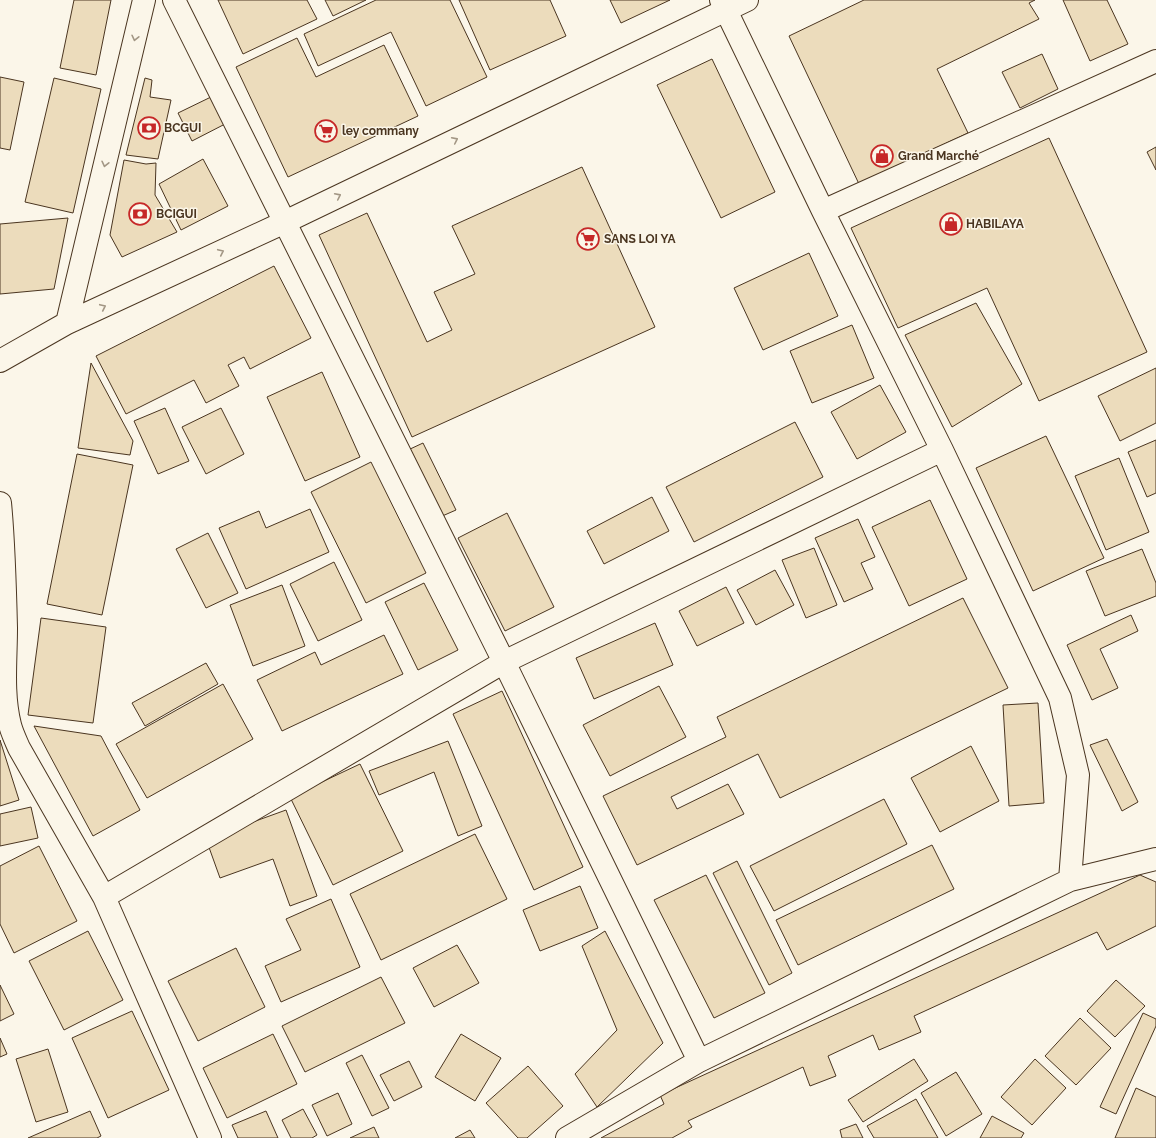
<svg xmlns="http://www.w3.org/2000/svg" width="1156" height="1138" font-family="Raleway,sans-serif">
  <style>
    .building { fill: #ecdcbc; stroke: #4a3520 }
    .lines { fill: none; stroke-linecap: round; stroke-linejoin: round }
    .minor-casing { stroke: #4a3520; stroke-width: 24 }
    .major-casing { stroke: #4a3520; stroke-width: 24 }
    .minor { stroke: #fbf6e9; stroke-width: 22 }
    .major { stroke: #fbf6e9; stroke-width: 22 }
    .oneway { stroke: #a29684 }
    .labels { text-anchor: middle; stroke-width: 3; stroke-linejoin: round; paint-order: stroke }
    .poi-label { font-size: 12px; font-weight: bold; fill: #4a3520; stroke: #fbf6e9; text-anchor: start }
  </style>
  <rect width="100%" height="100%" fill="#fbf6e9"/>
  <path class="building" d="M 74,0 L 111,0 L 96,75 L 60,68 Z
    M 218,0 L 307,0 L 317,19 L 243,54 Z
    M 325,0 L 366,0 L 333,16 Z
    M 376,0 L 450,0 L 487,77 L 426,106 L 391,32 L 318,66 L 304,34 Z
    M 459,0 L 550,0 L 566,36 L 490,70 Z
    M 610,0 L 670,0 L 621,23 Z
    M 864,0 L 1035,0 L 1029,3 L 1039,19 L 937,69 L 968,133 L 859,184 L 789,36 Z
    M 1063,0 L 1107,0 L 1128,44 L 1090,61 Z
    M 297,38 L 316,77 L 384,45 L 418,116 L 288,177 L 236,67 Z
    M 1042,54 L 1058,89 L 1020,108 L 1002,72 Z
    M 712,59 L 775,192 L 721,218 L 657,85 Z
    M 0,77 L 24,82 L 10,150 L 0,148 Z
    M 54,78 L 101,89 L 73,213 L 25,202 Z
    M 145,78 L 152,80 L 150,97 L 171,100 L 158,159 L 126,155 Z
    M 213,96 L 227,123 L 192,141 L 178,113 Z
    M 1049,138 L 1147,352 L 1039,401 L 987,288 L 898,328 L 851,228 Z
    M 1156,147 L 1156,170 L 1147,152 Z
    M 203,159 L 228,206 L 181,230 L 159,184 Z
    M 124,160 L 146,164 L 156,163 L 155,195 L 177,232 L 122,257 L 110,235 Z
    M 582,167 L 655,327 L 412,437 L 319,235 L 367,213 L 427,342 L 452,330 L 434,292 L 475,274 L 452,226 Z
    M 68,218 L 54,289 L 0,294 L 0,224 Z
    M 809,253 L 838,316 L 763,350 L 734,288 Z
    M 274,266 L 311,338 L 250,369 L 244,357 L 228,365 L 239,386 L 206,403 L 194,380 L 126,414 L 96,356 Z
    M 976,303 L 1022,384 L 952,427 L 905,335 Z
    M 852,325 L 874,378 L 812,403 L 790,351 Z
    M 91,363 L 133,441 L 130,455 L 78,448 Z
    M 1156,368 L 1156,423 L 1120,441 L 1098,396 Z
    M 322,372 L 360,457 L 305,481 L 267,397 Z
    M 880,385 L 906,432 L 857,459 L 831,412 Z
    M 165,408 L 189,461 L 158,474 L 134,421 Z
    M 221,408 L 244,454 L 206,474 L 182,427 Z
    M 795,422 L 823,477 L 694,542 L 666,487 Z
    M 1046,436 L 1104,558 L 1033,591 L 976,468 Z
    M 1156,440 L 1156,493 L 1147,497 L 1128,452 Z
    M 423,443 L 456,510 L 440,517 L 408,450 Z
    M 77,454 L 133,465 L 102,615 L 47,604 Z
    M 1119,458 L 1149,532 L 1106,550 L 1075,476 Z
    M 371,462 L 426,573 L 366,603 L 311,492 Z
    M 652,497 L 669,531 L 604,564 L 587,531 Z
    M 930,500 L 967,579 L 909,606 L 872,527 Z
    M 310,509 L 329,552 L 246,589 L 219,528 L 259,511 L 266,528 Z
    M 507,513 L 554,607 L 505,631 L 458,538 Z
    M 858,519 L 875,557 L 861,563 L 873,589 L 844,602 L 815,538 Z
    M 208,533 L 238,593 L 206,608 L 176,549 Z
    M 814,548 L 837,605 L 806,618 L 782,560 Z
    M 1142,549 L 1156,583 L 1156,596 L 1105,616 L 1086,571 Z
    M 334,562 L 362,620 L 318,641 L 290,584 Z
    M 775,570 L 794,605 L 756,625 L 737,590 Z
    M 424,583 L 458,650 L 418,670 L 385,602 Z
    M 282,585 L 305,646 L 253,666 L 230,605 Z
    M 726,587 L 744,623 L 697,646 L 679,611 Z
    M 963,598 L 1008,688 L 780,798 L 758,754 L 671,797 L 677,809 L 728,784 L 744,814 L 637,865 L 603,796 L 726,737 L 717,717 Z
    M 1131,615 L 1138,631 L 1100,649 L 1118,688 L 1092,700 L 1067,645 Z
    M 41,618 L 106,627 L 93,723 L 28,715 Z
    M 655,623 L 673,665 L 594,699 L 576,658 Z
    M 384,635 L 403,674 L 282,731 L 257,680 L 315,652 L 321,665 Z
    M 206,663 L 218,684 L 145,726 L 132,703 Z
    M 223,684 L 253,739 L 147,798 L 116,744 Z
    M 659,686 L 686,737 L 610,776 L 583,725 Z
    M 502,691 L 583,867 L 534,890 L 453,714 Z
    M 1038,703 L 1044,803 L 1009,806 L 1003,705 Z
    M 34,726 L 101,736 L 140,810 L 93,836 Z
    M 1107,739 L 1138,802 L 1122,811 L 1090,745 Z
    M 0,740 L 19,800 L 0,806 Z
    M 448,741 L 482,826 L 458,836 L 434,772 L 379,795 L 369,771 Z
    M 971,746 L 999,801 L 940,832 L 911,778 Z
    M 360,764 L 403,851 L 333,885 L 290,797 Z
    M 884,799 L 907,844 L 774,911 L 750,866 Z
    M 31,807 L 38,838 L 0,846 L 0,814 Z
    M 286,810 L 317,896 L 290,906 L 273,859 L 220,878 L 206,839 Z
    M 475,834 L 507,899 L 381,960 L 350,894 Z
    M 932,845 L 954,889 L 798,965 L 776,920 Z
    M 39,846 L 77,921 L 14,953 L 0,924 L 0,866 Z
    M 737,861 L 792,973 L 769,985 L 713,873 Z
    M 706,875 L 765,993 L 714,1018 L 654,900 Z
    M 1140,875 L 1156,882 L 1156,926 L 1107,950 L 1097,932 L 914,1016 L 921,1032 L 879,1050 L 873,1035 L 828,1056 L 836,1076 L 810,1086 L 803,1067 L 688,1121 L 692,1127 L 672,1138 L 601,1138 L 664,1104 L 660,1095 Z
    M 580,886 L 598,928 L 540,951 L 523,910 Z
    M 331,899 L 360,967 L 281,1002 L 265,966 L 301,950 L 286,919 Z
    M 88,931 L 123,1000 L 64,1030 L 29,961 Z
    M 605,931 L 663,1043 L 597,1107 L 575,1074 L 617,1030 L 582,946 Z
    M 457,945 L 479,983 L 434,1007 L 413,968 Z
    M 236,948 L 265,1007 L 198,1041 L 168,981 Z
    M 381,977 L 405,1023 L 305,1072 L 282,1026 Z
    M 1116,980 L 1145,1006 L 1115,1037 L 1087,1011 Z
    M 0,985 L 14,1014 L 0,1021 Z
    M 132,1011 L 169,1090 L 108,1118 L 72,1038 Z
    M 1143,1013 L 1156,1019 L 1156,1026 L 1116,1114 L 1100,1107 Z
    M 1080,1018 L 1111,1048 L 1076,1085 L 1045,1056 Z
    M 273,1034 L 297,1084 L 227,1118 L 203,1068 Z
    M 461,1034 L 501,1058 L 475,1101 L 435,1077 Z
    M 0,1038 L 7,1054 L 0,1057 Z
    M 48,1049 L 68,1112 L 36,1122 L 16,1059 Z
    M 362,1055 L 389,1108 L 372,1116 L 346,1063 Z
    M 914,1059 L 928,1081 L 863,1122 L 848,1100 Z
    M 1035,1059 L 1066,1088 L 1032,1125 L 1001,1097 Z
    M 409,1061 L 422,1087 L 394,1101 L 380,1075 Z
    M 528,1066 L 563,1106 L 527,1138 L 518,1138 L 486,1103 Z
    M 956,1072 L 982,1114 L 946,1136 L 921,1093 Z
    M 1136,1088 L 1156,1097 L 1156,1138 L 1115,1138 Z
    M 338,1093 L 352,1124 L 327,1136 L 312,1105 Z
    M 916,1099 L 938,1138 L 874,1138 L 867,1126 Z
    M 303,1109 L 317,1135 L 312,1138 L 291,1138 L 282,1120 Z
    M 90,1111 L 101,1136 L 97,1138 L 28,1138 Z
    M 266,1111 L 278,1138 L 238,1138 L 232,1125 Z
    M 992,1116 L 1024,1133 L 1021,1138 L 980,1138 Z
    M 856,1124 L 863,1138 L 842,1138 L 840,1130 Z
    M 374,1127 L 379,1138 L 350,1138 Z
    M 470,1130 L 475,1138 L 455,1138 Z"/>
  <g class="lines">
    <g class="minor-casing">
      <path id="minor" d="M 174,0 L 504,662 L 699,1061
        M 721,0 L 823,211 L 942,450 L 1060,698 L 1078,775 L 1070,880
        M 823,211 L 1156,61
        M 0,503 C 4,544 5,586 6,628 C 6,660 2,693 10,725 C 12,733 16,741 19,748 L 104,897 L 210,1138
        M 104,897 L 504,662 L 942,450
        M 567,1138 L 699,1061 L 1070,880 L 1156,859"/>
    </g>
    <g class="major-casing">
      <path id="major" d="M 67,323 L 144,0
        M 0,361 L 67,323 L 285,222 L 747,0"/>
    </g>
    <use href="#minor" class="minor"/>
    <use href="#major" class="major"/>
  </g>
  <defs><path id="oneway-chevron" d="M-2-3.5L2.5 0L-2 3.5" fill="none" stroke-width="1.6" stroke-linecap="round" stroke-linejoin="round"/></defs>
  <g class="oneway">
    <use href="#oneway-chevron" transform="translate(135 38) rotate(103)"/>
    <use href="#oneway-chevron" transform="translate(455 140) rotate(-26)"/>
    <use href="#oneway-chevron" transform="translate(105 164) rotate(103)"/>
    <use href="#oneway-chevron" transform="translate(338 196) rotate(-26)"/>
    <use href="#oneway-chevron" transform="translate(221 252) rotate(-25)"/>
    <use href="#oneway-chevron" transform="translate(103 307) rotate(-25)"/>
  </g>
  <defs>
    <g id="bank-ring" transform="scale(1.15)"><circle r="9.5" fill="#fbf6e9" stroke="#c62828" stroke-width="1.5"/><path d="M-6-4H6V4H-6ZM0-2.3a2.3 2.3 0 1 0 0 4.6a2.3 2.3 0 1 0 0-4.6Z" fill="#c62828"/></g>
    <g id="supermarket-ring" transform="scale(1.15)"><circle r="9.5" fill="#fbf6e9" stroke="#c62828" stroke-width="1.5"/><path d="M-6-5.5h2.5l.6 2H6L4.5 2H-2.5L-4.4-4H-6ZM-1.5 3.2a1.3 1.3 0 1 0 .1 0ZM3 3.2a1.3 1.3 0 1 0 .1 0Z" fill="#c62828"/></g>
    <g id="shop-ring" transform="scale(1.15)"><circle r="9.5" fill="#fbf6e9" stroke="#c62828" stroke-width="1.5"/><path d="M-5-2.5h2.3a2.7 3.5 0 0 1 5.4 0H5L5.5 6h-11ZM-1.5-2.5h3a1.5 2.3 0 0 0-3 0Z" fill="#c62828"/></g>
  </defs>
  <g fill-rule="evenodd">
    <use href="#bank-ring" x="149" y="128"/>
    <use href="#supermarket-ring" x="326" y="131"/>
    <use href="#shop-ring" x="882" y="156"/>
    <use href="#bank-ring" x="140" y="214"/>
    <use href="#shop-ring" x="951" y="224"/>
    <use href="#supermarket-ring" x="588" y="239"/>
  </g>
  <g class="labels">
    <g class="poi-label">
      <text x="164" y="132">BCGUI</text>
      <text x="342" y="135">ley commany</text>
      <text x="898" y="160">Grand Marché</text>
      <text x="156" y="218">BCIGUI</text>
      <text x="966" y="228">HABILAYA</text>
      <text x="604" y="243">SANS LOI YA</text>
    </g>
  </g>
</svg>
